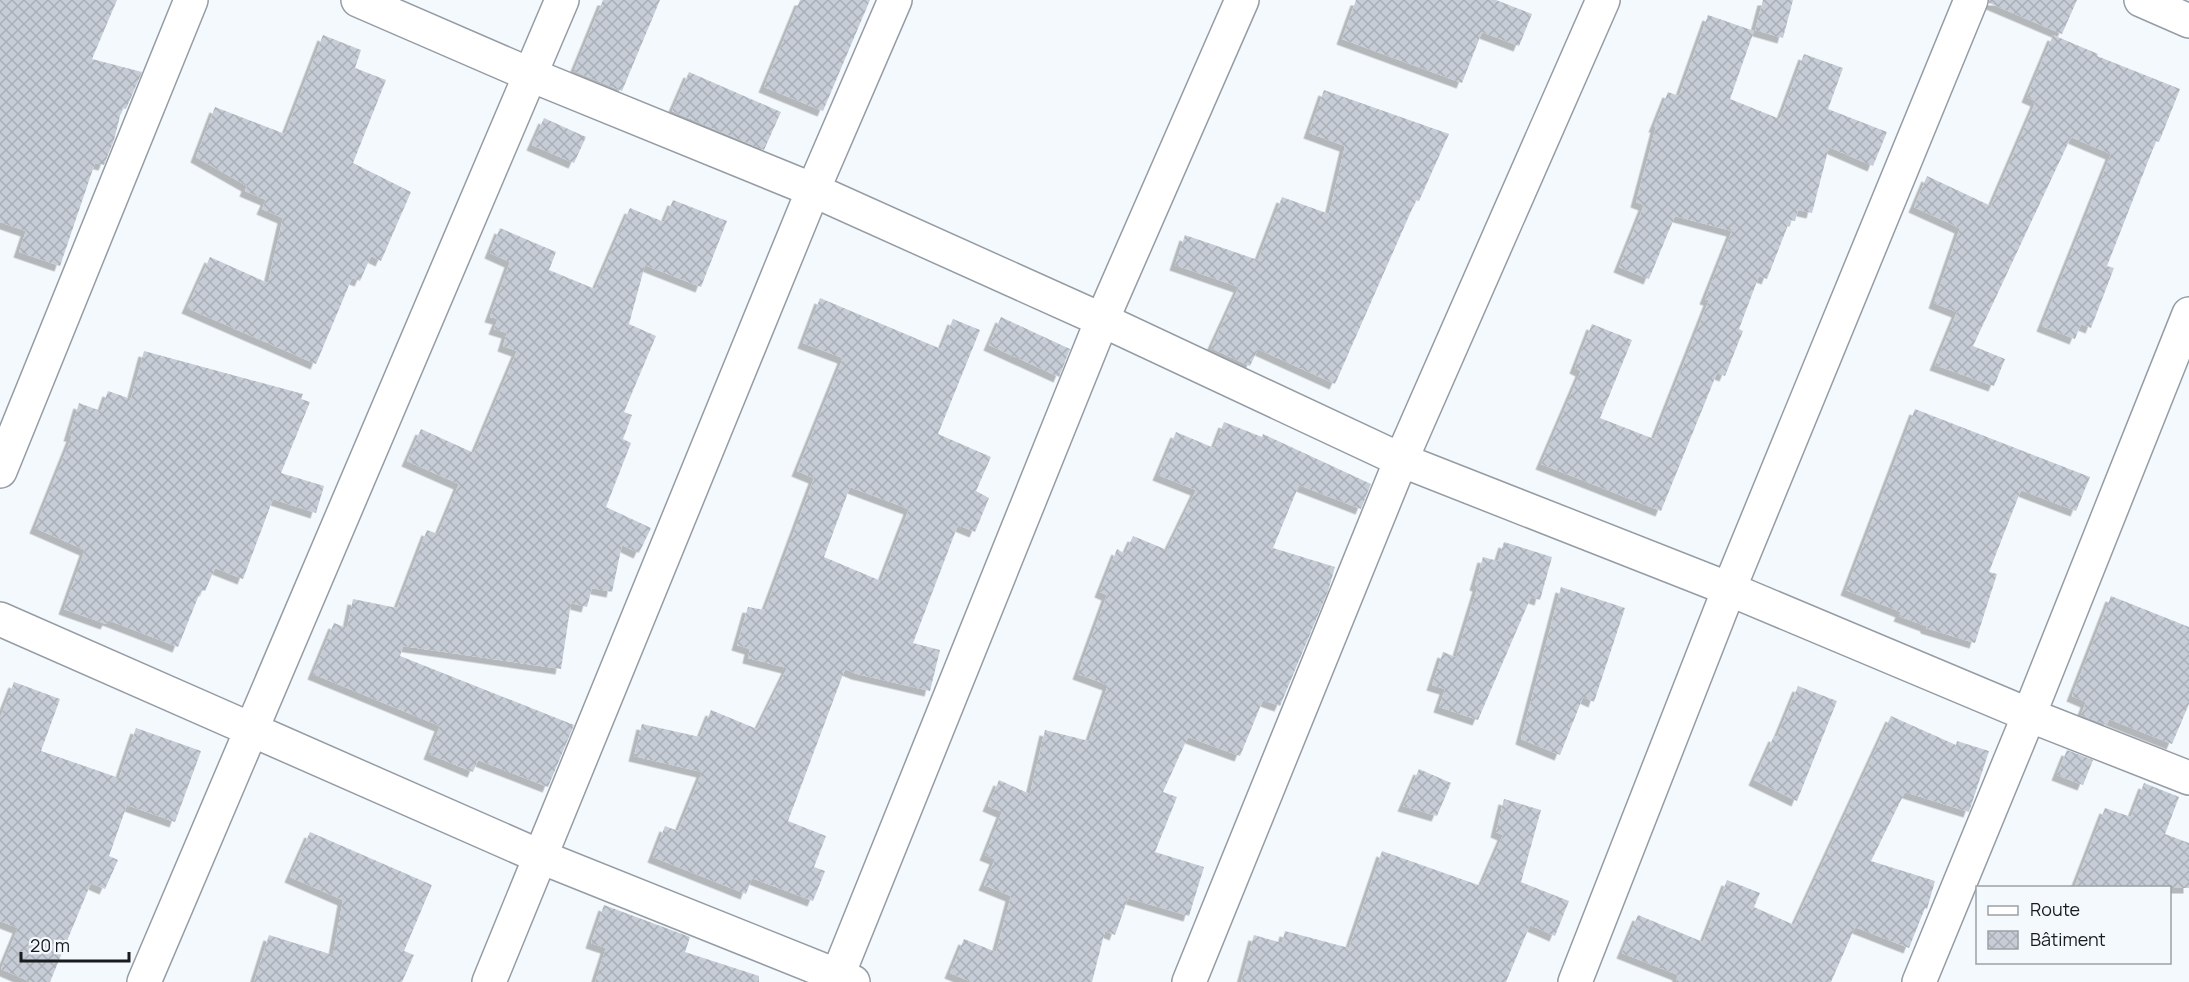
<svg xmlns="http://www.w3.org/2000/svg" width="2189" height="982" font-family="Manrope,sans-serif">
  <style>
    .building { fill: url(#building-cross-hatch); fill-rule: evenodd; filter: url(#shadow) }
    .lines { fill: none; stroke-linecap: round; stroke-linejoin: round }
    .street-casing { stroke: #959ca4; stroke-width: 36 }
    .street { stroke: #fff; stroke-width: 33 }
  </style>
  <defs>
    <pattern id="building-cross-hatch" width="8" height="8" patternUnits="userSpaceOnUse" patternTransform="scale(1.5)"><rect width="8" height="8" fill="#c6cdd6"/><path d="M0 0l8 8M0 8l8-8" fill="none" stroke="#aaafb7"/></pattern>
    <filter id="shadow"><feDropShadow dx="-5.5" dy="5.5" stdDeviation="0" flood-color="#0004"/></filter>
  </defs>
  <rect width="100%" height="100%" fill="#f4f9fe"/>
  <path class="building" d="M 0,0 L 117,0 L 92,59 L 142,72 L 126,109 L 122,108 L 114,140 L 104,165 L 95,163 L 60,266 L 19,252 L 26,231 L 0,222 Z
    M 603,0 L 660,0 L 622,91 L 574,71 Z
    M 800,0 L 870,0 L 823,111 L 764,87 Z
    M 1356,0 L 1496,0 L 1532,14 L 1519,46 L 1482,32 L 1462,83 L 1342,39 Z
    M 1763,0 L 1793,0 L 1783,38 L 1755,30 Z
    M 1989,0 L 2077,0 L 2062,34 L 1989,3 Z
    M 1708,15 L 1754,31 L 1730,99 L 1780,119 L 1804,54 L 1843,68 L 1828,109 L 1887,132 L 1873,166 L 1829,147 L 1812,213 L 1798,210 L 1795,221 L 1790,220 L 1767,279 L 1759,276 L 1739,329 L 1743,331 L 1725,376 L 1717,373 L 1661,511 L 1541,464 L 1581,371 L 1575,368 L 1592,324 L 1632,340 L 1600,418 L 1654,439 L 1709,300 L 1705,299 L 1732,231 L 1675,216 L 1649,279 L 1619,267 L 1644,205 L 1636,202 L 1656,127 L 1654,127 L 1668,92 L 1679,96 Z
    M 323,35 L 361,50 L 355,68 L 386,80 L 353,163 L 411,192 L 381,261 L 371,256 L 360,281 L 352,278 L 316,364 L 187,308 L 210,257 L 268,283 L 283,218 L 262,209 L 266,200 L 245,191 L 247,186 L 196,157 L 215,107 L 285,134 Z
    M 2053,35 L 2098,54 L 2097,56 L 2180,89 L 2159,142 L 2156,141 L 2107,266 L 2114,268 L 2091,328 L 2081,324 L 2075,339 L 2042,326 L 2111,154 L 2071,137 L 1973,346 L 2005,359 L 1994,386 L 1935,365 L 1957,312 L 1934,303 L 1960,228 L 1914,207 L 1927,176 L 1991,206 L 2036,101 L 2027,97 Z
    M 689,72 L 781,112 L 764,150 L 672,111 Z
    M 1324,90 L 1449,134 L 1419,201 L 1416,200 L 1335,384 L 1258,349 L 1250,366 L 1211,348 L 1239,287 L 1175,265 L 1185,235 L 1258,260 L 1282,197 L 1329,214 L 1345,146 L 1309,133 Z
    M 544,118 L 586,137 L 574,163 L 532,145 Z
    M 673,200 L 727,221 L 701,287 L 645,265 L 629,324 L 656,336 L 624,412 L 632,415 L 623,439 L 631,443 L 606,507 L 651,528 L 639,553 L 622,545 L 612,592 L 592,588 L 587,607 L 571,603 L 561,669 L 403,646 L 400,656 L 574,725 L 548,787 L 478,760 L 473,772 L 429,754 L 440,726 L 313,674 L 334,623 L 347,628 L 353,599 L 397,608 L 427,530 L 438,534 L 459,484 L 407,461 L 421,429 L 474,453 L 517,351 L 503,346 L 507,333 L 494,329 L 498,319 L 490,317 L 510,262 L 490,253 L 500,228 L 556,252 L 549,270 L 595,289 L 630,208 L 664,222 Z
    M 820,298 L 941,349 L 953,319 L 980,330 L 938,434 L 991,457 L 976,491 L 989,498 L 975,532 L 958,525 L 913,643 L 940,650 L 930,691 L 857,674 L 845,669 L 788,821 L 826,836 L 814,867 L 825,871 L 813,901 L 752,878 L 746,894 L 653,857 L 665,826 L 678,831 L 702,772 L 634,756 L 642,724 L 700,737 L 711,710 L 757,729 L 787,668 L 748,658 L 750,649 L 737,645 L 748,607 L 765,610 L 814,478 L 797,471 L 843,358 L 803,343 ZM 850,487 L 909,509 L 881,581 L 824,557 Z
    M 1001,317 L 1070,349 L 1059,377 L 989,345 Z
    M 144,351 L 303,394 L 301,399 L 310,402 L 281,473 L 324,486 L 316,513 L 273,499 L 243,579 L 215,568 L 205,591 L 201,590 L 178,647 L 108,620 L 106,624 L 64,609 L 85,550 L 35,528 L 72,436 L 69,436 L 79,403 L 101,411 L 108,391 L 131,399 Z
    M 1915,409 L 2090,477 L 2076,511 L 2021,490 L 1989,572 L 1997,574 L 1975,643 L 1926,628 L 1926,626 L 1899,616 L 1901,612 L 1846,590 Z
    M 1224,422 L 1262,437 L 1263,434 L 1371,484 L 1361,509 L 1299,485 L 1273,548 L 1335,567 L 1328,591 L 1280,706 L 1263,700 L 1240,756 L 1188,737 L 1163,792 L 1177,797 L 1155,852 L 1204,867 L 1189,916 L 1128,898 L 1115,935 L 1105,931 L 1092,982 L 972,982 L 950,973 L 964,939 L 996,952 L 1011,896 L 984,885 L 995,859 L 985,855 L 1002,812 L 988,806 L 999,780 L 1030,794 L 1045,730 L 1089,741 L 1108,685 L 1078,674 L 1107,595 L 1100,592 L 1117,549 L 1125,554 L 1133,536 L 1167,550 L 1196,490 L 1158,475 L 1176,432 L 1214,448 Z
    M 1504,542 L 1552,557 L 1540,600 L 1531,597 L 1478,720 L 1439,707 L 1445,689 L 1432,685 L 1443,652 L 1456,657 L 1478,586 L 1475,585 L 1483,557 L 1498,561 Z
    M 1561,587 L 1625,608 L 1594,702 L 1583,697 L 1560,755 L 1521,739 Z
    M 2111,596 L 2189,627 L 2189,704 L 2172,744 L 2109,719 L 2107,725 L 2081,715 L 2086,702 L 2072,696 Z
    M 14,682 L 60,699 L 41,751 L 119,778 L 136,728 L 201,751 L 175,822 L 127,805 L 109,856 L 118,860 L 105,889 L 91,883 L 50,982 L 31,982 L 1,969 L 18,928 L 0,921 L 0,718 Z
    M 1798,686 L 1837,701 L 1797,801 L 1754,780 L 1774,736 L 1777,737 Z
    M 1891,716 L 1956,745 L 1957,741 L 1989,751 L 1969,812 L 1905,792 L 1871,861 L 1935,881 L 1927,909 L 1925,908 L 1909,948 L 1855,927 L 1831,982 L 1676,982 L 1678,975 L 1622,953 L 1638,915 L 1703,942 L 1727,880 L 1760,893 L 1754,907 L 1794,925 Z
    M 2067,750 L 2093,760 L 2083,785 L 2057,775 Z
    M 1419,769 L 1451,783 L 1437,816 L 1403,806 Z
    M 2144,783 L 2179,797 L 2165,834 L 2189,843 L 2189,888 L 2074,888 L 2105,808 L 2131,817 Z
    M 1504,799 L 1541,810 L 1521,882 L 1569,901 L 1555,936 L 1530,925 L 1506,982 L 1241,982 L 1254,935 L 1282,943 L 1285,931 L 1349,948 L 1382,851 L 1481,886 L 1503,835 L 1496,832 Z
    M 310,832 L 432,885 L 404,951 L 414,955 L 402,982 L 254,982 L 269,935 L 333,955 L 343,900 L 290,877 Z
    M 604,905 L 690,937 L 685,952 L 759,976 L 759,982 L 595,982 L 606,948 L 591,943 Z"/>
  <g class="lines">
    <g class="street-casing">
      <path id="street" d="M 358,0 L 531,75 L 813,190 L 1102,320 L 1401,460 L 1729,589 L 2029,715 L 2189,778
        M 2141,0 L 2189,21
        M 0,471 L 191,0
        M 0,619 L 541,857 L 853,982
        M 144,982 L 562,0
        M 489,982 L 813,190 L 895,0
        M 835,982 L 1102,320 L 1242,0
        M 1189,982 L 1401,460 L 1603,0
        M 1575,982 L 1729,589 L 1971,0
        M 1919,982 L 2029,715 L 2189,314"/>
    </g>
    <use href="#street" class="street"/>
  </g>
  <rect x="1976" y="886" width="195" height="78" fill="#f4f9fe" stroke="#9ca1a5" stroke-width="1.5"/>
  <rect x="1988" y="906" width="30" height="9" fill="#ffffff" stroke="#9ca1a5" stroke-width="1.5"/>
  <text x="2030" y="916" font-size="18" fill="#191c1f">Route</text>
  <rect x="1988" y="931" width="30" height="18" fill="url(#building-cross-hatch)" stroke="#9ca1a5" stroke-width="1.5"/>
  <text x="2030" y="946" font-size="18" fill="#191c1f">Bâtiment</text>
  <path d="M21 952v9h108v-9" fill="none" stroke="#191c1f" stroke-width="3"/>
  <text x="30" y="952" font-size="18" fill="#191c1f" stroke="#f4f9fe" stroke-width="4.5" paint-order="stroke">20 m</text>
</svg>
